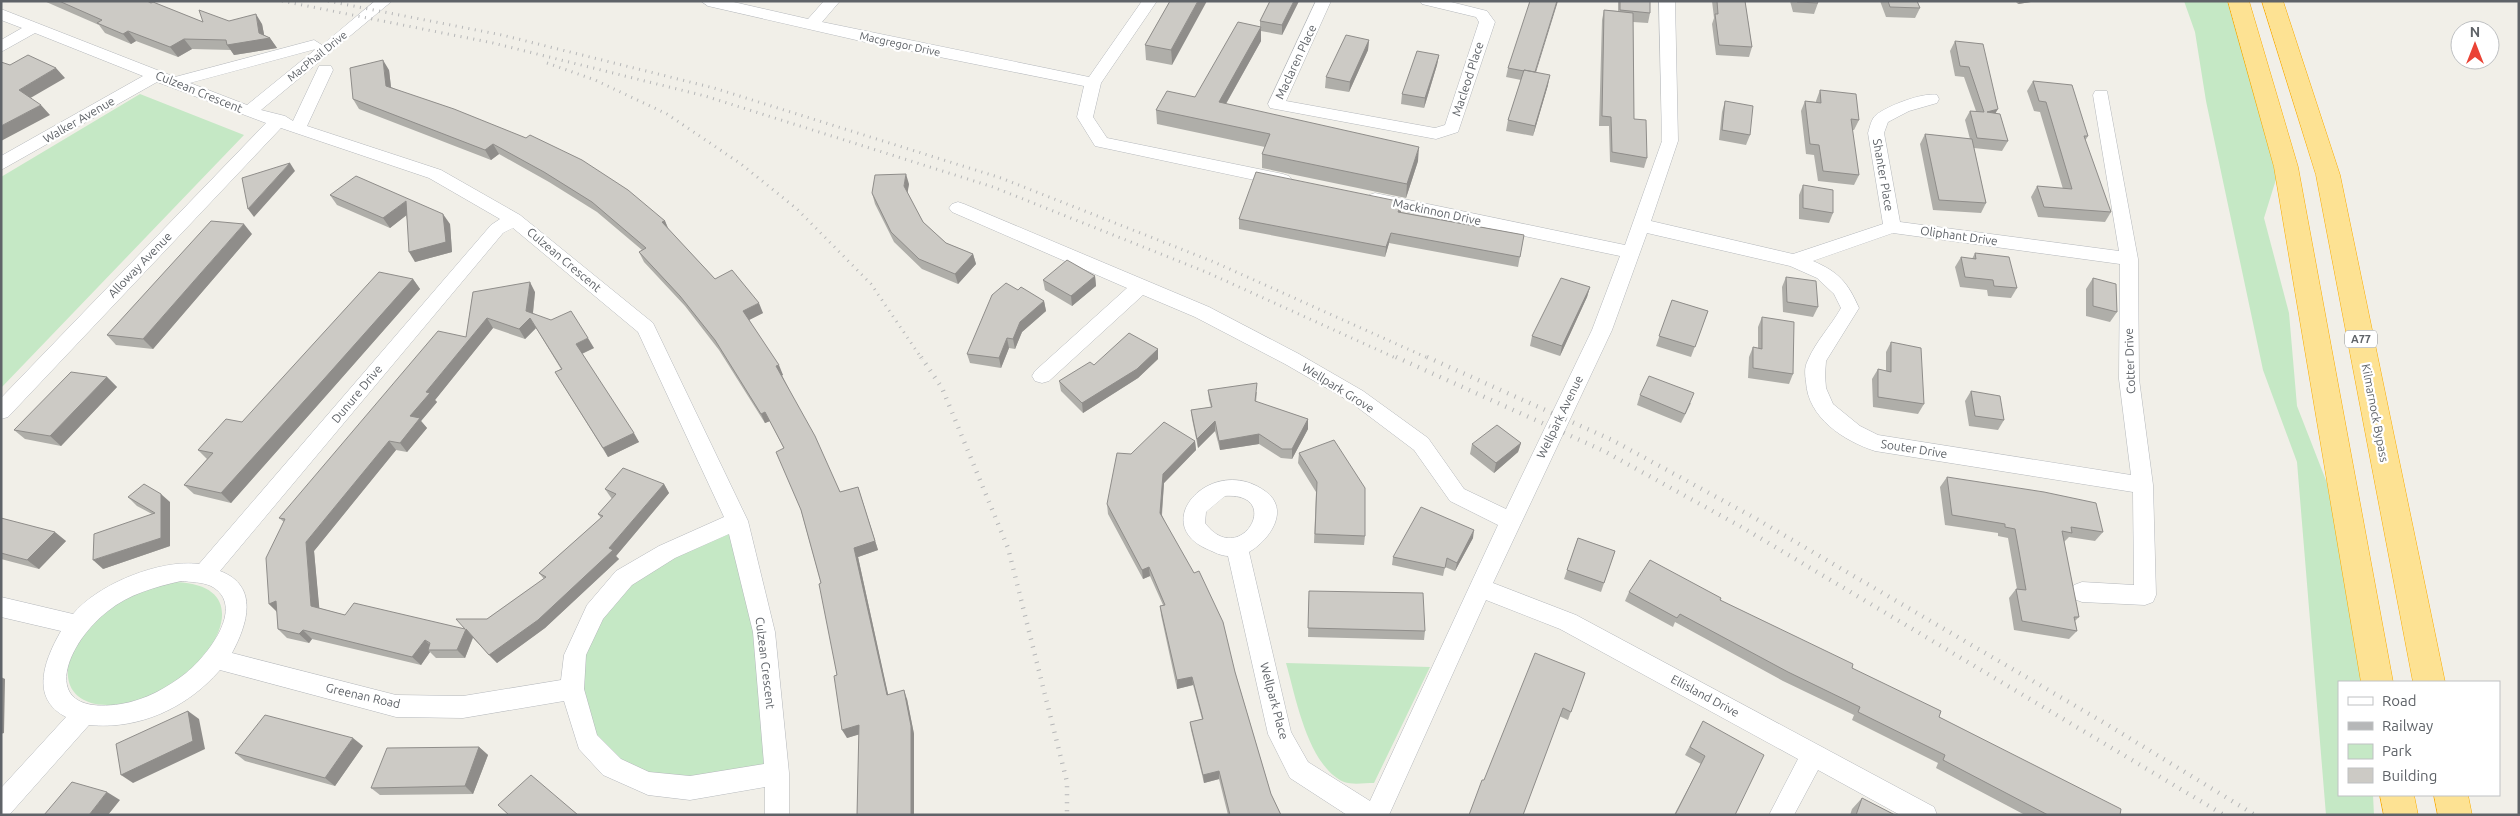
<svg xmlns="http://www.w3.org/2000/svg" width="2520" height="816" font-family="Ubuntu,sans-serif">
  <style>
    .green { fill: #c5e8c5 }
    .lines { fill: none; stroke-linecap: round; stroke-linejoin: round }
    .street-casing { stroke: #b5b8bc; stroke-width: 1 }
    .highway-casing { stroke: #f9ab00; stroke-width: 1 }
    .street { fill: #fff; fill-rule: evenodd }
    .highway { fill: #fde293; fill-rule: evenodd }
    .rail-far1 { stroke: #b6b7b8; stroke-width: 3; stroke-dasharray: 1 5.5; stroke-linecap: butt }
    .rail { stroke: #b6b7b8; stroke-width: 4.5; stroke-dasharray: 1 7; stroke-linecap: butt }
    .wall { fill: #afaea9 }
    .shaded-wall { fill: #8f8d8a }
    .building { fill: #cccac5; stroke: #8f8d8a }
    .labels { text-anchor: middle; stroke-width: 4.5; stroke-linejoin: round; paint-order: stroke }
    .far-street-label { font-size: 11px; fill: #5f6368; stroke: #fff }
    .shield { fill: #fff; stroke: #8f9295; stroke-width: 1 }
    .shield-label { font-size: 11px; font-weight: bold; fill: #5f6368 }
    .street-label { font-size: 12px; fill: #5f6368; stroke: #fff }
  </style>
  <rect width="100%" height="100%" fill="#f1efe8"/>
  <path class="green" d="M 2184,1 L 2227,1 L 2278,173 L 2264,218 L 2289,313 L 2297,406 L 2327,483 L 2364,682 L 2339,682 L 2339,795 L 2373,795 L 2374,815 L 2326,815 L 2297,462 L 2263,370 L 2206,101 L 2195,32 Z
    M 140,94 L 244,135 L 1,388 L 1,177 Z
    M 737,521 L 777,773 L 648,783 L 587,741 L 575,655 L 624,578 Z
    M 177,582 C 250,586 221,647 183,678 C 169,689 146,699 128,703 C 66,715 51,673 87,628 C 107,603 146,587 177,582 Z
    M 1286,663 L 1430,667 L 1374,783 C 1365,783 1352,785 1344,782 C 1308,766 1296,698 1286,663 Z"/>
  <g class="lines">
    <g class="street-casing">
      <path id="street" d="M 375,1 L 392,1 L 261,110 L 285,116 L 293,121 L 319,66 L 331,66 L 333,70 L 307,126 L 441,170 L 520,215 L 653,323 L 748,521 L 775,632 L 789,773 L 789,815 L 765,815 L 765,787 L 690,800 L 648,795 L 603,775 L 579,749 L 564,701 L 463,718 L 396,717 L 220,670 C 187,708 139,730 89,725 L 10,814 L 1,815 L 1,788 L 66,717 C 29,698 45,659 61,631 L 1,617 L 1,597 L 73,614 C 98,584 160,559 199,564 L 491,225 L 500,219 L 429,178 L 281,128 L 8,417 L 1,419 L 1,398 L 266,123 L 157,82 L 1,170 L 1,156 L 143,76 L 35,33 L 1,52 L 1,40 L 22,28 L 1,20 L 1,9 L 175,77 L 314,40 L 322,45 ZM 316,49 L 247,105 L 190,83 ZM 513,228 L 638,332 L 724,517 L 659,546 L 616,571 L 587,605 L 564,655 L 561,680 L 463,696 L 396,695 L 232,653 C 247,625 260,586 220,571 L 503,233 ZM 729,534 L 753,632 L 764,764 L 690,776 L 649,772 L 621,759 L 597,735 L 584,689 L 586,655 L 603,619 L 632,585 L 675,558 ZM 181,581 C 191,582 202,582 211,586 C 248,606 206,657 186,673 C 167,688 145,700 121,704 C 36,717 65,644 108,611 C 129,594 155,587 181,581 Z
        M 701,1 L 729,1 L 808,19 L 824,1 L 840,1 L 822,22 L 1089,77 L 1142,1 L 1157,1 L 1101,83 L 1093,117 L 1107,138 L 1283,174 L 1289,176 L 1292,180 L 1289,184 L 1283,186 L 1095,146 L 1077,117 L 1084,86 L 865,42 L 708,6 Z
        M 1316,1 L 1331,1 L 1286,101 L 1435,128 L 1445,125 L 1479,22 L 1476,17 L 1422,4 L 1420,1 L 1447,1 L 1487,11 L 1495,22 L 1458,132 L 1436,139 L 1270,108 L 1268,104 Z
        M 1659,1 L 1675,1 L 1678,141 L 1651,221 L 1793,254 L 1883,224 L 1868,133 C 1870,127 1871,119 1876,115 C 1887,106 1923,92 1937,95 L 1939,99 L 1937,103 L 1909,111 L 1888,122 L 1884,133 L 1900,222 L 2119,251 L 2093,95 L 2095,91 L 2107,91 L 2138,259 L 2139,379 L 2153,485 L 2156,595 L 2153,602 L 2145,605 L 2082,602 L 2074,599 L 2071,592 L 2074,585 L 2082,582 L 2134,585 L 2133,492 L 1875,451 C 1844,441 1808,418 1806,382 C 1805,375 1804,367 1808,360 C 1816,341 1831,326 1841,308 L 1834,294 L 1817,278 L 1790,266 L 1647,233 L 1612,330 L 1493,583 L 1576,615 L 1934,807 L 1937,815 L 1900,815 L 1818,770 L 1794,815 L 1769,815 L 1798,759 L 1560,629 L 1486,600 L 1389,815 L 1347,815 L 1290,778 L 1268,734 L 1228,556 C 1221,556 1214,552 1207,549 C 1148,523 1212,453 1265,491 C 1291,509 1270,540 1249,552 L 1291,732 L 1308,762 L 1370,801 L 1498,525 L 1450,501 L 1414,450 L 1349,401 L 1285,364 L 1195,317 L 1143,295 L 1049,381 L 1042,383 L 1035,381 L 1032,376 L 1035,371 L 1127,288 L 952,212 L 949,208 L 952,204 L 958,202 L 964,204 L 1209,307 L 1299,354 L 1363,391 L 1428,438 L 1464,489 L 1506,509 L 1592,330 L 1620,256 L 1375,205 L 1369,203 L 1366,199 L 1369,195 L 1375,193 L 1625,245 L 1662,141 ZM 1893,233 L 2120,264 L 2119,379 L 2131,475 L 1878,435 L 1860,426 L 1833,404 L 1826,388 L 1825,375 L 1826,361 L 1859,308 C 1848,283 1839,272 1813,261 ZM 1225,496 C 1285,492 1240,570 1205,523 L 1206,512 Z"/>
    </g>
    <g class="highway-casing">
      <path id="highway" d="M 2228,1 L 2249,1 L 2298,167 L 2393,682 L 2361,682 L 2274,167 Z
        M 2262,1 L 2283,1 L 2340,175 L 2445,682 L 2413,682 L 2316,175 Z
        M 2380,795 L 2414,795 L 2418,815 L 2384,815 Z
        M 2434,795 L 2468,795 L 2472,815 L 2438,815 Z"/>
    </g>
    <use href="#street" class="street"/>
    <use href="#highway" class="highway"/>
    <path class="rail-far1" d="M 282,1 L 493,43 L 705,96 L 993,187 L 1206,272 L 1398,359
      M 328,1 L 502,35 L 714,88 L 1001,178 L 1214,262 L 1430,359
      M 547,63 L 595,80 L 667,114 L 741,164 L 797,209 L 871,284 L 922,359"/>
    <path class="rail" d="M 921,357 L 942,388 L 1008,548 L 1067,782 L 1067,815
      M 1396,357 L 1604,451 L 1745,529 L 2224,815
      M 1427,357 L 1612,440 L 1753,517 L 2108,725 L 2255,815"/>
  </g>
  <path class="wall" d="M 44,1 L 147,1 L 203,22 L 229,21 L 262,24 L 264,35 L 270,38 L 277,48 L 234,55 L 231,50 L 192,49 L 178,57 L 136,41 L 131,44 L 105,33 L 99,25 Z
    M 1170,1 L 1172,65 L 1146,60 L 1145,45 Z
    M 1270,1 L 1299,1 L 1282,35 L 1261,31 L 1261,41 L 1226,104 L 1418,161 L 1406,198 L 1262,168 L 1262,154 L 1265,147 L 1157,124 L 1156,110 L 1195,97 L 1260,27 L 1260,21 Z
    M 1618,1 L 1650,1 L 1650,13 L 1648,23 L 1633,22 L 1634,119 L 1647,158 L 1644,168 L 1610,162 L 1609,126 L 1599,126 L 1602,20 L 1604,10 L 1618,11 Z
    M 1712,1 L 1745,1 L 1752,47 L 1749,57 L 1716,55 L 1712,24 L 1714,18 Z
    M 1790,1 L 1817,1 L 1818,3 L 1814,14 L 1793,12 Z
    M 1880,1 L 1917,1 L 1920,8 L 1915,18 L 1886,17 Z
    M 2015,1 L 2037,1 L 2018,4 Z
    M 1369,40 L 1368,50 L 1349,92 L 1325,88 L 1326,77 Z
    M 1955,41 L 1996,113 L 2008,141 L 2002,151 L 1974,148 L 1986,203 L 1981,213 L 1933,210 L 1920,144 L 1925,134 L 1970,139 L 1965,120 L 1970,111 L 1976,111 L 1964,77 L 1955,76 L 1950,51 Z
    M 1439,55 L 1437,65 L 1424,108 L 1401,104 L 1402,94 Z
    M 1508,68 L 1536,72 L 1548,85 L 1533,136 L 1506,131 L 1508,120 L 1521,80 L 1506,77 Z
    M 389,70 L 391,87 L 665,221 L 669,230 L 715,279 L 763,313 L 749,320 L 783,375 L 782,375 L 840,492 L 858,487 L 878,550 L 858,557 L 888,695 L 907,699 L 914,734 L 914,815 L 857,815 L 859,734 L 847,738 L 837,675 L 821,583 L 784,449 L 770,421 L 765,423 L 719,350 L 685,306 L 644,262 L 639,252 L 642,250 L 597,212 L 549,182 L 499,154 L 491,160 L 359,109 L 353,99 Z
    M 2033,81 L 2088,136 L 2085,141 L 2111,212 L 2105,222 L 2038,217 L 2031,197 L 2037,186 L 2063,189 L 2040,112 L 2034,111 L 2027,91 Z
    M 1820,90 L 1859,120 L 1854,130 L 1852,130 L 1859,175 L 1854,185 L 1818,181 L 1814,155 L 1806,154 L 1801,111 L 1805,101 L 1816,102 L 1816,101 Z
    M 1725,101 L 1750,135 L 1746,145 L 1719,140 L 1722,112 Z
    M 909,184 L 907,192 L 923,222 L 946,243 L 973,254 L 976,264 L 958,284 L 922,269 L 894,242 L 875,204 L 872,193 Z
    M 1803,185 L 1833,213 L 1829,223 L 1799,219 L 1799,195 Z
    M 330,195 L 450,224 L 452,252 L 415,262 L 406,215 L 390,228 L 337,205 Z
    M 1401,212 L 1524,235 L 1518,267 L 1389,243 L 1385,257 L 1239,229 L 1239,219 Z
    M 252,234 L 153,349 L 116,345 L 107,335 Z
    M 1975,253 L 2017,288 L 2011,298 L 1988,296 L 1987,290 L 1960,287 L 1955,267 L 1961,257 L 1972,259 Z
    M 1095,276 L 1096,286 L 1072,306 L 1045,290 L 1043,280 Z
    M 1786,277 L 1818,307 L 1813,317 L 1783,312 L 1782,287 Z
    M 2093,278 L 2117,312 L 2110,322 L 2086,316 L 2086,289 Z
    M 413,279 L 420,289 L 332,389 L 231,503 L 194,494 L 184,485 L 207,459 L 198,450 L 242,422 Z
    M 1590,287 L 1587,297 L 1560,356 L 1530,346 L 1532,336 Z
    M 1018,290 L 1044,301 L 1046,311 L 1022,332 L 1015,349 L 1009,348 L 1001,368 L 970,363 L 967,354 Z
    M 473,292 L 535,292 L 533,313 L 594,348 L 582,354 L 639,442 L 608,457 L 555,372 L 561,369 L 536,328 L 525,339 L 493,328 L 435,400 L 437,402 L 421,421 L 427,428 L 407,452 L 396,450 L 314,551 L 319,608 L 345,615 L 465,629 L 487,619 L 544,579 L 539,573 L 601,518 L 598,514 L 612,499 L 605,489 L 664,484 L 669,493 L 616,556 L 619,559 L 545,628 L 497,663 L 473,638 L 465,658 L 436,658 L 430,652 L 421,665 L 312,639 L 309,643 L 287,638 L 278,629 L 277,611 L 269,604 L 284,522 L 279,518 L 466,337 Z
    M 1672,300 L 1708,311 L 1691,357 L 1656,346 Z
    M 1762,317 L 1793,374 L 1789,384 L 1748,378 L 1749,357 L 1753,347 L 1758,348 L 1758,327 Z
    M 1891,342 L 1924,404 L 1918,414 L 1873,407 L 1872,379 L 1878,369 L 1886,371 L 1886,352 Z
    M 1158,359 L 1138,378 L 1083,413 L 1061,391 L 1059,381 L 1094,365 Z
    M 107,377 L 117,387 L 61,446 L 25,439 L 14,430 Z
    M 1208,390 L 1257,392 L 1256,402 L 1308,419 L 1308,429 L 1292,459 L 1281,458 L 1259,444 L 1220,450 L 1215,431 L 1198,448 L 1192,419 L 1191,410 L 1211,407 L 1209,400 Z
    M 1971,391 L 2004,420 L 1998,430 L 1969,426 L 1965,401 Z
    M 1640,395 L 1691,403 L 1681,423 L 1637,405 Z
    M 1195,441 L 1196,450 L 1164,483 L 1162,515 L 1235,672 L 1271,794 L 1281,815 L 1228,815 L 1219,779 L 1204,783 L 1191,730 L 1190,722 L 1202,719 L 1193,685 L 1177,689 L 1161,615 L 1160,606 L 1163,605 L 1150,576 L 1143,579 L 1108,514 L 1107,504 L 1131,454 Z
    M 1521,443 L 1518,452 L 1494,473 L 1470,454 L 1472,444 Z
    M 1299,453 L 1365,536 L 1364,545 L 1314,543 L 1316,492 L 1298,463 Z
    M 1947,477 L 2103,532 L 2095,541 L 2069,537 L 2064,542 L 2079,617 L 2075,621 L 2077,631 L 2069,639 L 2014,630 L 2009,598 L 2016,589 L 2017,589 L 2008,538 L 1998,536 L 1998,533 L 1945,525 L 1940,487 Z
    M 128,497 L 170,502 L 170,546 L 103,569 L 152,514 L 137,506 Z
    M 1,518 L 66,541 L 39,569 L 1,559 Z
    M 1473,538 L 1455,571 L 1445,567 L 1443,576 L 1392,565 L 1393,557 Z
    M 1578,538 L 1615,551 L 1601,592 L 1564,579 Z
    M 1309,591 L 1425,631 L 1424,640 L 1308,637 Z
    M 1629,592 L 1720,600 L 1852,668 L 1939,717 L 2120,815 L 2025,815 L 1936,768 L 1938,763 L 1852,720 L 1854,715 L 1783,681 L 1675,622 L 1673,627 L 1625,601 Z
    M 1585,673 L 1568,720 L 1559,716 L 1529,799 L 1484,780 Z
    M 1703,721 L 1735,815 L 1674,815 L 1701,764 L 1685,755 Z
    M 363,746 L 335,786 L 245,761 L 235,753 Z
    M 479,747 L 488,755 L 473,794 L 380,795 L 371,788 Z
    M 1862,798 L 1895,815 L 1850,815 L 1852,809 Z"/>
  <path class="shaded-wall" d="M 1198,1 L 1207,1 L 1172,65 L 1171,50 Z
    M 1294,1 L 1299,1 L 1282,35 L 1282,25 Z
    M 1557,1 L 1558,1 L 1533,82 L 1535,73 Z
    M 2020,1 L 2037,1 L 2018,4 Z
    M 256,14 L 262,24 L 265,39 L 270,38 L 277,48 L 234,55 L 227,45 L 259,33 Z
    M 1261,27 L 1261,41 L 1219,116 L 1219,102 Z
    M 128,31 L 136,41 L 131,44 L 123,34 Z
    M 184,39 L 192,49 L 178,57 L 170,47 Z
    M 1369,40 L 1368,50 L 1349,92 L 1350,82 Z
    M 1439,55 L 1437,65 L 1424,108 L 1425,98 Z
    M 383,60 L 389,70 L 392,96 L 386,86 Z
    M 56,68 L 65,78 L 27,100 L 19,90 Z
    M 1550,75 L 1548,85 L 1533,136 L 1535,126 Z
    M 41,105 L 50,115 L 1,141 L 1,126 Z
    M 1998,109 L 1992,119 L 1987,112 Z
    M 493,144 L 499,154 L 491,160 L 485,150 Z
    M 1419,147 L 1418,161 L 1406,198 L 1407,184 Z
    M 290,163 L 295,171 L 254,217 L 248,209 Z
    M 906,174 L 909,184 L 907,196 L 904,186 Z
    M 406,201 L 412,211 L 390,228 L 383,218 Z
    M 1402,202 L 1401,212 L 1397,222 L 1398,212 Z
    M 443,214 L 450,224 L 452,252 L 415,262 L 409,252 Z
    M 665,221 L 669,231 L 662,222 Z
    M 244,224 L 252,234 L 153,349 L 143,339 Z
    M 1391,233 L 1389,243 L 1385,257 L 1386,247 Z
    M 973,254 L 976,264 L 958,284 L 955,274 Z
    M 1095,276 L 1096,286 L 1072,306 L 1071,296 Z
    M 413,279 L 420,289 L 332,389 L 231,503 L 221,493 Z
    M 530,282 L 535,292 L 532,321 L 526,311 Z
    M 1590,287 L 1587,297 L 1560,356 L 1562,346 Z
    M 1044,301 L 1046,311 L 1022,332 L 1015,349 L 1013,339 L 1020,322 Z
    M 759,303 L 763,313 L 747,321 L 743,311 Z
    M 487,318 L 493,328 L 435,400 L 437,402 L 421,421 L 427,428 L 407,452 L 400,443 L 410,416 L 426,392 Z
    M 530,318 L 536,328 L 525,339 L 519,329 Z
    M 588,338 L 594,348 L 581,354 L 576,344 Z
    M 1007,338 L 1009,348 L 1001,368 L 999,358 Z
    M 1158,349 L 1158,359 L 1138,378 L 1083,413 L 1082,403 Z
    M 779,365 L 783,375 L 781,376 L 776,366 Z
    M 107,377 L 117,387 L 61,446 L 50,436 Z
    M 765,412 L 770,421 L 765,423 L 761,414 Z
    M 1308,419 L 1308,429 L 1292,459 L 1292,449 Z
    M 1215,421 L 1215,431 L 1198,448 L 1197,439 Z
    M 634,433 L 639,442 L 608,457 L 603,448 Z
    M 1259,434 L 1259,444 L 1220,450 L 1219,441 Z
    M 389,441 L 396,450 L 314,551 L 320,615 L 311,606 L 306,542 Z
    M 1195,441 L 1196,450 L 1164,483 L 1161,522 L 1160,513 L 1163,474 Z
    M 1521,443 L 1518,452 L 1494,473 L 1496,463 Z
    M 664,484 L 669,493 L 616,556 L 619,559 L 545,628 L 497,663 L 489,655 L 609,548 Z
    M 858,487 L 878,550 L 858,557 L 890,703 L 887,695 L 854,548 Z
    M 161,494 L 170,502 L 170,546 L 103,569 L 93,560 L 161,538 Z
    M 1474,530 L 1473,538 L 1455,571 L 1457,563 Z
    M 55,532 L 66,541 L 39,569 L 27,560 Z
    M 1149,567 L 1150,576 L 1143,579 L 1142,570 Z
    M 276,601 L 278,613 L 269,604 Z
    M 466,629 L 473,637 L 465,658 L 457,650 Z
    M 303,630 L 312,639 L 309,643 L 299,634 Z
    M 425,640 L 433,648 L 428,650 L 430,652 L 421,665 L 412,657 Z
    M 1,677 L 5,679 L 4,733 L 1,734 Z
    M 1192,677 L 1193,685 L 1177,689 L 1177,680 Z
    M 904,690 L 907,699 L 914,734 L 914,815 L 911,815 Z
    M 188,711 L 199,719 L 205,749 L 133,783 L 121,775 Z
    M 859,725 L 864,733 L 847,738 L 842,730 Z
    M 353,738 L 363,746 L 335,786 L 325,778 Z
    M 479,747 L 488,755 L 473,794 L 465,786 Z
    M 1219,771 L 1219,779 L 1204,783 L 1203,775 Z
    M 107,792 L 120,800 L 108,815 L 89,815 Z"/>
  <path class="building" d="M 59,1 L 147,1 L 151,3 L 153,2 L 203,22 L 199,10 L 229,21 L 256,14 L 259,33 L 270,38 L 227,45 L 226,40 L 184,39 L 170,47 L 128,31 L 123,34 L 97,23 L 102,20 Z
    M 1170,1 L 1198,1 L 1171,50 L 1145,45 Z
    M 1270,1 L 1294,1 L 1282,25 L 1260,21 Z
    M 1530,1 L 1557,1 L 1535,72 L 1524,70 L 1524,71 L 1508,68 Z
    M 1620,1 L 1650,1 L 1650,13 L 1620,10 Z
    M 1717,1 L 1745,1 L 1752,47 L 1719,45 L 1715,14 L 1718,14 Z
    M 1797,1 L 1817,1 L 1818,3 L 1797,2 Z
    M 1888,1 L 1917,1 L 1920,8 L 1890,7 Z
    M 1604,10 L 1633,13 L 1634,119 L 1646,120 L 1647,158 L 1612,152 L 1611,117 L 1602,116 Z
    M 1238,22 L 1261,27 L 1219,102 L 1419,147 L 1407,184 L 1262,154 L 1270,134 L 1156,110 L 1167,91 L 1195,97 Z
    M 1346,35 L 1369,40 L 1350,82 L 1326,77 Z
    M 1955,41 L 1983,44 L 1998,109 L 1987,112 L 2000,114 L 2008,141 L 1977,138 L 1970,111 L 1984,112 L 1969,67 L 1960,66 Z
    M 1417,51 L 1439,55 L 1425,98 L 1402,94 Z
    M 28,55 L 56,68 L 19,90 L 41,105 L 1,126 L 1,62 L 10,65 Z
    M 383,60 L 386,86 L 454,109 L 526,138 L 530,135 L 582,160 L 628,190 L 665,221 L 662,222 L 715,279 L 732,270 L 759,303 L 743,311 L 779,365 L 776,366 L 815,436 L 840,492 L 858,487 L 875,541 L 854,548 L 887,695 L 904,690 L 911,726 L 911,815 L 857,815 L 859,725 L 842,730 L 834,676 L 837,675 L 819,584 L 821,583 L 801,510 L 776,452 L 784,448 L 765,412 L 761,414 L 715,340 L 680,296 L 639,252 L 646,248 L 592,202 L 544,172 L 493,144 L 485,150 L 353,99 L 350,68 Z
    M 1524,70 L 1550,75 L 1535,126 L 1508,120 Z
    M 2033,81 L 2072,85 L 2088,136 L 2084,136 L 2111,212 L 2044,207 L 2037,186 L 2072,189 L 2046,102 L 2039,101 Z
    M 1820,90 L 1856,94 L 1859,120 L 1851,119 L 1859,175 L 1823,171 L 1819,145 L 1810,144 L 1805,101 L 1821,103 Z
    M 1725,101 L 1753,106 L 1750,135 L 1722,130 Z
    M 1925,134 L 1972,139 L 1986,203 L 1939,200 Z
    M 290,163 L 248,209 L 242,178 Z
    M 1256,172 L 1402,202 L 1398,212 L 1524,235 L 1520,257 L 1391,233 L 1386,247 L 1239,219 Z
    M 906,174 L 904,186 L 923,222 L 946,243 L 973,254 L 955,274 L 919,259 L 891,232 L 872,193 L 875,175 Z
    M 356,176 L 443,214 L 446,242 L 409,252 L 406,201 L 383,218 L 330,195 Z
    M 1803,185 L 1833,190 L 1833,213 L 1803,208 Z
    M 211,221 L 244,224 L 143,339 L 107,335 Z
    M 1975,253 L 2009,257 L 2017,288 L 1994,286 L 1993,280 L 1965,277 L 1961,257 L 1976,259 Z
    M 1067,260 L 1095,276 L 1071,296 L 1043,280 Z
    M 379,272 L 413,279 L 324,379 L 221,493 L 184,485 L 213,453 L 198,450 L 226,419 L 242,422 Z
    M 1786,277 L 1816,281 L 1818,307 L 1787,302 Z
    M 1561,278 L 1590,287 L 1562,346 L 1532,336 Z
    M 2093,278 L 2116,284 L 2117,312 L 2093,306 Z
    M 530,282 L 526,311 L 551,320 L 571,311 L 588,338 L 576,344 L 634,433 L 603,448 L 555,372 L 562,369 L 530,318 L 519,329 L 487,318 L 426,392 L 430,393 L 410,416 L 420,418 L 400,443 L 389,441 L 306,542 L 311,606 L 345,615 L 354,603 L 465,629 L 456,619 L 487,619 L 546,577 L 539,573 L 603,516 L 598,514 L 616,494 L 605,489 L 623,468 L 664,484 L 609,548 L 613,550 L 538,620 L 489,655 L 466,629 L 457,650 L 428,650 L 430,643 L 425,640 L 412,657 L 303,630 L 299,634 L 278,629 L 276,601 L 269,604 L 266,558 L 285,519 L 279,518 L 438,331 L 466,337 L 473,292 Z
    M 1006,283 L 1018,290 L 1021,287 L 1044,301 L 1020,322 L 1013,339 L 1007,338 L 999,358 L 967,354 L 992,295 Z
    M 1672,300 L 1708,311 L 1695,347 L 1659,336 Z
    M 1762,317 L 1794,322 L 1793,374 L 1753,368 L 1753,347 L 1762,349 Z
    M 1129,333 L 1158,349 L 1137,369 L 1082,403 L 1059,381 L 1090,362 L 1094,365 Z
    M 1891,342 L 1921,348 L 1924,404 L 1878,397 L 1878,369 L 1891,372 Z
    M 71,372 L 107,377 L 50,436 L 14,430 Z
    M 1649,376 L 1694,393 L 1685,414 L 1640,395 Z
    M 1257,383 L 1255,401 L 1308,419 L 1292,449 L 1282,449 L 1259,434 L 1219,441 L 1215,421 L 1197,439 L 1191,410 L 1212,407 L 1208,390 Z
    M 1971,391 L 2000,396 L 2004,420 L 1975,416 Z
    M 1164,422 L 1195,441 L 1163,474 L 1160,513 L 1194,573 L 1199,571 L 1223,622 L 1235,672 L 1271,794 L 1281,815 L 1230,815 L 1219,771 L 1203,775 L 1190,722 L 1203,719 L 1192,677 L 1177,680 L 1160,606 L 1165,605 L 1149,567 L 1142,570 L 1107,504 L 1117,453 L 1131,454 Z
    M 1497,425 L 1521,443 L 1496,463 L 1472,444 Z
    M 1334,440 L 1365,488 L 1365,536 L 1315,534 L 1317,482 L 1299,453 Z
    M 1947,477 L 2044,492 L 2096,503 L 2103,532 L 2071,527 L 2072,533 L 2062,531 L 2079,617 L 2074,617 L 2077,631 L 2022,621 L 2016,589 L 2026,590 L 2015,529 L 2005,527 L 2005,524 L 1952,515 Z
    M 144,484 L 161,494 L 161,538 L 93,560 L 94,534 L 155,513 L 128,497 Z
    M 1421,507 L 1474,530 L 1457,563 L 1447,558 L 1445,568 L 1393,557 Z
    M 1,518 L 55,532 L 27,560 L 1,553 Z
    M 1578,538 L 1615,551 L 1604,583 L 1567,570 Z
    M 1650,560 L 1721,598 L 1720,600 L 1853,664 L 1852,668 L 1941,711 L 1939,717 L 2121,809 L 2120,815 L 2048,815 L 1943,760 L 1945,755 L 1858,712 L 1860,707 L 1788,672 L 1680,614 L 1677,618 L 1629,592 Z
    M 1309,591 L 1423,593 L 1425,631 L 1308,628 Z
    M 1535,653 L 1585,673 L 1571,712 L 1563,708 L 1529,799 L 1523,815 L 1469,815 L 1482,780 L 1484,780 Z
    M 188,711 L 193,741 L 121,775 L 116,744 Z
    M 265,715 L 353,738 L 325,778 L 235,753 Z
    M 1703,721 L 1764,755 L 1735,815 L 1675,815 L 1705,756 L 1690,747 Z
    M 479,747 L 465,786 L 371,788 L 387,748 Z
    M 531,775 L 578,815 L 509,815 L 498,805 Z
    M 72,782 L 107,792 L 89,815 L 44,815 Z
    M 1862,798 L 1895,815 L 1856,815 Z"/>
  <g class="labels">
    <g class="far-street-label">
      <text transform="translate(900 44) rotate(12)" y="4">Macgregor Drive</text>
      <text transform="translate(317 56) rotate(-39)" y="4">MacPhail Drive</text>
    </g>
    <rect class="shield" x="2345" y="330.5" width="32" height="17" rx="4"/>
    <g class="shield-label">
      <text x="2361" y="343">A77</text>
    </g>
    <g class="street-label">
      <text transform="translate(1296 62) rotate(-65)" y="4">Maclaren Place</text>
      <text transform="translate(1468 79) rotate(-72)" y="4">Macleod Place</text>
      <text transform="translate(199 92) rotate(22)" y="4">Culzean Crescent</text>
      <text transform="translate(79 120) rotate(-30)" y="4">Walker Avenue</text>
      <text transform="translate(1883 175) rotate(80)" y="4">Shanter Place</text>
      <text transform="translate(1437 212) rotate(12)" y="4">Mackinnon Drive</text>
      <text transform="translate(1959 236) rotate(8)" y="4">Oliphant Drive</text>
      <text transform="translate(564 260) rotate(40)" y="4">Culzean Crescent</text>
      <text transform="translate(140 265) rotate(-46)" y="4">Alloway Avenue</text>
      <text transform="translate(2130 361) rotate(-92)" y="4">Cotter Drive</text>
      <text transform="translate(1338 388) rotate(32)" y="4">Wellpark Grove</text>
      <text transform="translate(357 394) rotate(-50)" y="4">Dunure Drive</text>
      <text transform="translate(2375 413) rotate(79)" y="4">Kilmarnock Bypass</text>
      <text transform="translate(1560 417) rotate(-64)" y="4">Wellpark Avenue</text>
      <text transform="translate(1914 449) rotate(9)" y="4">Souter Drive</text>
      <text transform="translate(765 663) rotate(83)" y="4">Culzean Crescent</text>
      <text transform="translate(363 696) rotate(13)" y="4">Greenan Road</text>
      <text transform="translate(1705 696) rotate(28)" y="4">Ellisland Drive</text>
      <text transform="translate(1274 701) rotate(75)" y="4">Wellpark Place</text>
    </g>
  </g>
  <rect width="2520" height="816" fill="none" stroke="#5f6368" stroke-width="5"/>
  <rect x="2338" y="681" width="162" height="115" fill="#ffffff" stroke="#bfc1c3"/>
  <rect x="2348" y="697" width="25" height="8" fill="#ffffff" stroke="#bfc1c3"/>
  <text x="2382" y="706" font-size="15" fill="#5f6368">Road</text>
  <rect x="2348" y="722" width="25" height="8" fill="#b6b7b8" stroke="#bfc1c3"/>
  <text x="2382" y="731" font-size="15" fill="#5f6368">Railway</text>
  <rect x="2348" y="744" width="25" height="15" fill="#c5e8c5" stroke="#bfc1c3"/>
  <text x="2382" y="756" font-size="15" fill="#5f6368">Park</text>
  <rect x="2348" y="768" width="25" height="15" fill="#cccac5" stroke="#bfc1c3"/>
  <text x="2382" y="781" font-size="15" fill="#5f6368">Building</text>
  <g transform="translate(2475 45)"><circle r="24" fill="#ffffff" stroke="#bfc1c3"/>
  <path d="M0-4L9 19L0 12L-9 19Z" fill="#ea4335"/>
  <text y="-8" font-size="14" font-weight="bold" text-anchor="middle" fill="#5f6368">N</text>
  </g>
</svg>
